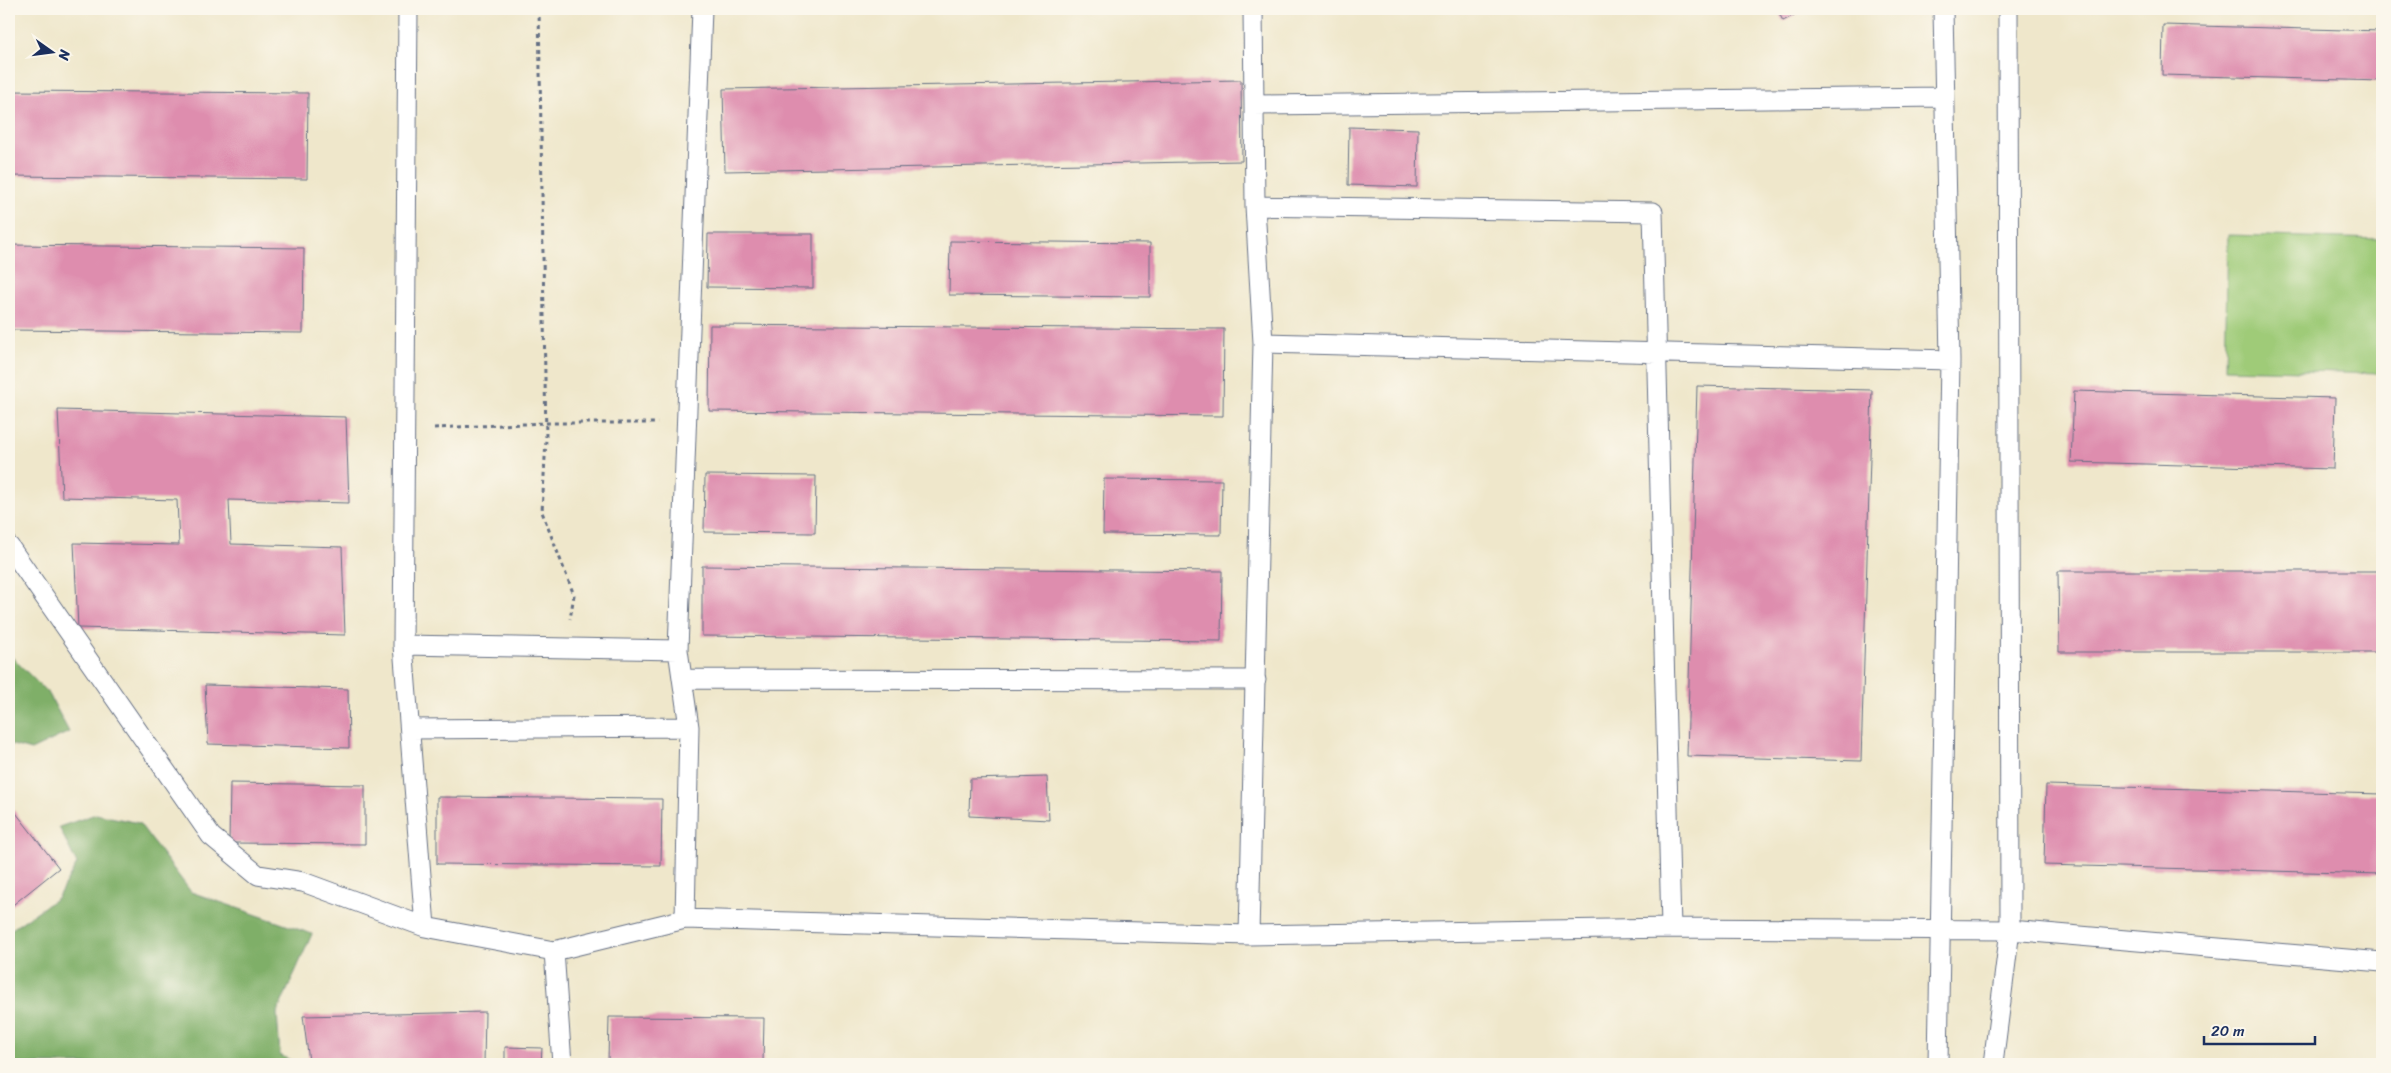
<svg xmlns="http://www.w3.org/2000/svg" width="2391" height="1073" font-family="Sriracha,sans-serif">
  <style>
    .green { fill: #9fcb78; stroke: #5d7d6b }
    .forest { fill: #7faf68; stroke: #4d6f63 }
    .building { fill: #de8dae }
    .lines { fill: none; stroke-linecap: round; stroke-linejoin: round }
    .service-casing { stroke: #656f84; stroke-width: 21 }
    .path { stroke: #656f84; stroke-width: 3; stroke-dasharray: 4 4; stroke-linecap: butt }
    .service { stroke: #fff; stroke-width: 19 }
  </style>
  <rect width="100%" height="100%" fill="#fbf7ec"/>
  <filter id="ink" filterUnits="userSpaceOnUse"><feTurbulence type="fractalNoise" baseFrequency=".02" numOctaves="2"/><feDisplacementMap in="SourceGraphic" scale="10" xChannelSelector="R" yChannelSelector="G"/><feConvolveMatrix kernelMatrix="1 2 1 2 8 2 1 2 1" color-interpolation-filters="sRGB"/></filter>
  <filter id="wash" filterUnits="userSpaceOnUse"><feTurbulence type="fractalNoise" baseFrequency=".0096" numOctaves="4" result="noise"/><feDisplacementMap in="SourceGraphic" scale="20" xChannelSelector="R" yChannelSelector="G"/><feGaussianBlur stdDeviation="1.12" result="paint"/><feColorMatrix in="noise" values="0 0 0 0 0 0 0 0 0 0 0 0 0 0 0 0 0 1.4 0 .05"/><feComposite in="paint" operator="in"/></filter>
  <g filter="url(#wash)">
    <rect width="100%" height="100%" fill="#efe7cb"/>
    <path class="green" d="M 2228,235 L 2382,239 L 2382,373 L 2225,369 Z"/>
    <path class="forest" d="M 9,654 L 49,694 L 69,732 L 31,750 L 9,744 Z
      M 96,814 L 139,823 L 191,892 L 312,934 L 277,1013 L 280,1055 L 298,1064 L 12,1064 L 9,1058 L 9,931 L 57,898 L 77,864 L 59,827 Z"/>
    <g id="blocks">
      <path class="building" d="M 1777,9 L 1806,9 L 1783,21 Z
        M 2163,25 L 2382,31 L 2382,81 L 2162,75 Z
        M 1241,80 L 1242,161 L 725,171 L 723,89 Z
        M 9,91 L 308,93 L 307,179 L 9,176 Z
        M 1349,127 L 1418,129 L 1417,187 L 1348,185 Z
        M 708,234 L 813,234 L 813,288 L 707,287 Z
        M 950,241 L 1150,243 L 1150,297 L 949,295 Z
        M 9,245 L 304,248 L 303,333 L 9,330 Z
        M 710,325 L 1224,329 L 1223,416 L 709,411 Z
        M 1697,386 L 1872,390 L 1861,761 L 1687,756 Z
        M 2074,391 L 2335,398 L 2333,469 L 2071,462 Z
        M 58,410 L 346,417 L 349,503 L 229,500 L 231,544 L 342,547 L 345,635 L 78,628 L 74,543 L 179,545 L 177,500 L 62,497 Z
        M 705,475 L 816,476 L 815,533 L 704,532 Z
        M 1104,479 L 1222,480 L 1221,535 L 1103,534 Z
        M 702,566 L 1222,571 L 1221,641 L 702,636 Z
        M 2058,571 L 2382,571 L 2382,652 L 2059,652 Z
        M 205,685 L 348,689 L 349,748 L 208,744 Z
        M 1047,777 L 1049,820 L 969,816 L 970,779 Z
        M 230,783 L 365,785 L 365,844 L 229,843 Z
        M 2046,785 L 2382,794 L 2382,874 L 2044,865 Z
        M 437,797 L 662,799 L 661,866 L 437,864 Z
        M 9,804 L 59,868 L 9,908 Z
        M 485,1012 L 484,1064 L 349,1064 L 309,1061 L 303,1016 Z
        M 609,1017 L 764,1018 L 763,1063 L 608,1061 Z
        M 505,1047 L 542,1048 L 541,1064 L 505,1064 Z
        M 574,1061 L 608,1061 L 608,1064 L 574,1064 Z"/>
    </g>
  </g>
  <g filter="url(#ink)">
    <use href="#blocks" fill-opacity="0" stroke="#656f84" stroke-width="1"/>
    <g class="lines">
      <g class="service-casing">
        <path id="service" d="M 408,9 L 403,645 L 425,927
          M 2008,9 L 2010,930 L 2382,962
          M 1254,105 L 1943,97
          M 1255,206 L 1653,212 L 1671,928
          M 1263,343 L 1950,360
          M 9,546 L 211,836 L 258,875 L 303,882 L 425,927 L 554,951 L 685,919 L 1249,935 L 1671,928 L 2010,930 L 1993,1064
          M 403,645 L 678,650
          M 682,679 L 1256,680
          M 410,729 L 689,727
          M 685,919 L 689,727 L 678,650 L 702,9
          M 1249,935 L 1263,343 L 1255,206 L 1253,9
          M 554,951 L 562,1064
          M 1938,1064 L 1950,360 L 1943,9"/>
      </g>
      <path class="path" d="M 539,9 L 546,439 L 542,512 L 574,595 L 570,619
        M 434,428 L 546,423 L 658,423"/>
      <use href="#service" class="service"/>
    </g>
  </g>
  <rect width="2391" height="1073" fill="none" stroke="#fbf7ec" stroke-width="30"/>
  <g transform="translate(52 52) rotate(104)" stroke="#fbf7ec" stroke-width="4" paint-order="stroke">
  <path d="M0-4L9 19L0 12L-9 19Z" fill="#1b2f5e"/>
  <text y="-8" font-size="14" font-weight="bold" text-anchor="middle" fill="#1b2f5e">N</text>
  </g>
  <path d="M2204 1036v8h111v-8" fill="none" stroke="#1b2f5e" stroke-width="2.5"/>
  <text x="2211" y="1036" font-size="15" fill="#1b2f5e" stroke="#fbf7ec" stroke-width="4" paint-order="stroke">20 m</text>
</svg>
